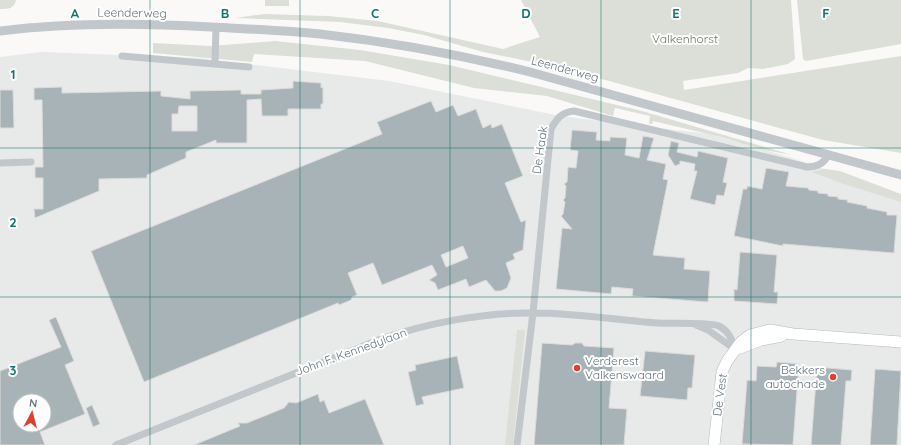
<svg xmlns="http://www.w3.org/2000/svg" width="901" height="445" font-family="Quicksand,sans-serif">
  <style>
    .built { fill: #e8e9e9; fill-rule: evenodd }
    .green { fill: #dbdfd7 }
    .building { fill: #a8b3b7; stroke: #dcdbda; fill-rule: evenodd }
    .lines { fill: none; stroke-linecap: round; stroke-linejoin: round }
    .primary-casing { stroke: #b5bbbe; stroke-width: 12 }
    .minor { stroke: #c1c7ca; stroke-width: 7 }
    .tertiary { stroke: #c1c7ca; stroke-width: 9 }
    .primary { stroke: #fff; stroke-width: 11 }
    .grid { fill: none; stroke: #0f766e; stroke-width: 1; stroke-opacity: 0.55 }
    .poi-dot { fill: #de4134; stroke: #fff; stroke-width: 1.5 }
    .labels { text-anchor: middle; stroke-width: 4; stroke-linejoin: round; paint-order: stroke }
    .street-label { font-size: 12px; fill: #61747c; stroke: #fff }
    .park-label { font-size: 12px; fill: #6b7a65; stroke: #fff }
    .poi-label { font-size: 12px; fill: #61747c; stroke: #fff; text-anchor: start }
    .grid-label { font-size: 13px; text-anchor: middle; font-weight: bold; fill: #0f766e; stroke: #fff; stroke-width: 4; stroke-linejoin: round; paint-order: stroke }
  </style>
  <rect width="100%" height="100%" fill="#faf9f8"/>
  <path class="built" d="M 41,52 L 199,58 L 389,81 L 560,116 L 709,134 L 789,157 L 854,179 L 901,200 L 901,445 L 0,445 L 0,57 ZM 20,401 L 44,401 L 44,425 L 20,425 Z"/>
  <path class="green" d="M 0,0 L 16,0 C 14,9 8,9 0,9 Z
    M 265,0 L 289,0 L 289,6 L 265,6 Z
    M 521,0 L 791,0 L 795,59 L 788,64 L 763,69 L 748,68 L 738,73 L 683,81 L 684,90 L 901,56 L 901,153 L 823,140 L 562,68 L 483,52 L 424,35 L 388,28 L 340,22 L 235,18 L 264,14 L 328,16 L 378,21 L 503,49 L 549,34 L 540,37 Z
    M 797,0 L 901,0 L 901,44 L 806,61 L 803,59 Z
    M 275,41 L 360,50 L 449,65 L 642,111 L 792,155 L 760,149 L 721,137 L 653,121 L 652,124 L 649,124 L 650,116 L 615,108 L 613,116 L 547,96 L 474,88 L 365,61 L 254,54 L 252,62 L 153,53 L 153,43 L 211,46 Z
    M 825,169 L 840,171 L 901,194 L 901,202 L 844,184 L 812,172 Z
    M 517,330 L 525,330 L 513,445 L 505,445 Z"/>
  <path class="building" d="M 293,81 L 321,83 L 321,88 L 323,87 L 323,104 L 321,104 L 321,109 L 288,109 L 288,116 L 262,116 L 261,99 L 247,100 L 247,143 L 216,143 L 216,140 L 186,152 L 186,158 L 147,175 L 147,178 L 99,179 L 99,191 L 35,218 L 34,209 L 43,209 L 43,178 L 35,178 L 35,167 L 43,167 L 42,100 L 34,100 L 34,88 L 62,87 L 62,93 L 161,91 L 161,96 L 190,99 L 190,91 L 241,90 L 241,94 L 261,94 L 261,90 L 293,88 ZM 179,106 L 197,106 L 197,131 L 172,131 L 172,114 L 178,114 Z
    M 0,90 L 13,90 L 14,128 L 0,128 Z
    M 431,101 L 436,112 L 453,105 L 458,116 L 476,109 L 483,128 L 491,124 L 492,128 L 502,124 L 523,176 L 505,183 L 521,222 L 526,220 L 523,250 L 513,254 L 515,259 L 506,263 L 511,278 L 507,288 L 501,291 L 495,291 L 486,280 L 469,287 L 466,279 L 438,290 L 435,283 L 429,280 L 437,275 L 432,265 L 382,285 L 373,263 L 348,273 L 357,295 L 352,297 L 351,300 L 339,305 L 338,303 L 144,382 L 91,251 L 382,134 L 377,122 ZM 463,246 L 468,258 L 446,267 L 441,255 Z
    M 572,130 L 597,132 L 596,140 L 610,141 L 610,137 L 627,138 L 625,155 L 639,158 L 643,136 L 654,138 L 647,160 L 666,164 L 663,179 L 668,180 L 653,255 L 685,258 L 684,269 L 710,271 L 708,302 L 632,296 L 633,289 L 612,287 L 611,294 L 556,289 L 562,228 L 572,229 L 561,216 L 563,214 L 565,202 L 563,200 L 565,198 L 566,186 L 564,184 L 567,182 L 568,167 L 576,168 L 578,151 L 570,150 Z
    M 671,141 L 679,143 L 677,152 L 697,157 L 698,151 L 728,158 L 723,182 L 727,183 L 724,196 L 717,195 L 715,205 L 690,199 L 697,171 L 694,171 L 695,164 L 680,161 L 680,164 L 675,166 L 668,155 Z
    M 766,168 L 789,172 L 786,186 L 808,188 L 809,190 L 818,191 L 818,193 L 828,194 L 828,196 L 838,197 L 838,199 L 848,200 L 847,202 L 867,206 L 867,208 L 887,212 L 887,215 L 897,215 L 894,253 L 783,244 L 783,246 L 734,236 L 743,189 L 747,189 L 747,186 L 762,189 Z
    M 740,252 L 777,255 L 774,292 L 778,292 L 777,304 L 734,301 L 734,289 L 737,290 Z
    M 56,317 L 74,361 L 65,365 L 85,414 L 40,432 L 45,445 L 0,445 L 0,371 L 61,347 L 49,320 ZM 20,401 L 44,401 L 44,425 L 20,425 Z
    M 542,343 L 572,345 L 575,343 L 582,343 L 584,346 L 614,348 L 609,408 L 627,409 L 624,445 L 534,445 Z
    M 645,351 L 695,355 L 692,388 L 688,388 L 687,400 L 640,396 Z
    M 457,356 L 464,388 L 422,397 L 424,404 L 416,406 L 408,372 L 416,370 L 415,365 Z
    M 777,362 L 799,364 L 793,445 L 742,444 L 747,380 L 756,381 L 757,366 L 776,367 Z
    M 817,367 L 852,370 L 851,381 L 846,381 L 841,445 L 811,445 Z
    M 875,369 L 901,371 L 897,445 L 870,445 Z
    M 318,394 L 320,402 L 324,400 L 329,413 L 365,399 L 384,445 L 194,445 L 240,426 L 238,423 L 247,423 L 284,408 L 289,402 L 296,403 Z
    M 92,405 L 100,424 L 93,427 L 86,408 Z"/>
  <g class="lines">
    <g class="primary-casing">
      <path id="primary" d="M 740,348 L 761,340 L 782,336
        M 714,445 L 722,372 L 727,361 L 741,342 L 750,335 L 770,330 L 793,334 L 901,342"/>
    </g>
    <path class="minor" d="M 122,56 L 249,67
      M 215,63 L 216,27
      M 0,163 L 31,162
      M 696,325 L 708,330 L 736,350
      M 116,445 L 381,339 C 428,323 484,312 534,313 C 575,313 617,320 658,323 C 671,324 709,322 719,326 C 729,331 732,340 736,350
      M 517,445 L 533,313 L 551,129 C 557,118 562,112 574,111 L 807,167 C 817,167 824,164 828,155"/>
    <path class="tertiary" d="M 0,31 C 70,22 141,23 211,27 C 247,29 284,30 320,34 C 391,42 461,55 530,72 L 901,175"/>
    <use href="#primary" class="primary"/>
  </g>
  <path class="grid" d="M 150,0 L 150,445M 300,0 L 300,445M 450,0 L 450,445M 601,0 L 601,445M 751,0 L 751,445M 0,148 L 901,148M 0,297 L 901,297"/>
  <g class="poi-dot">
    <circle cx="577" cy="368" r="4"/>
    <circle cx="833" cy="377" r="4"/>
  </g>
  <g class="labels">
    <g class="street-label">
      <text transform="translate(132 13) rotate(1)" y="4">Leenderweg</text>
      <text transform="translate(565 69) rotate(15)" y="4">Leenderweg</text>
      <text transform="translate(540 150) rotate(-82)" y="4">De Haak</text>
      <text transform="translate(351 352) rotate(-20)" y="4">John F. Kennedylaan</text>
      <text transform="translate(720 395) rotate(-82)" y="4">De Vest</text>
    </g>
    <g class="park-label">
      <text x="685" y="43">Valkenhorst</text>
    </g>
    <g class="poi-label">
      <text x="585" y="365">Verderest<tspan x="585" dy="14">Valkenswaard</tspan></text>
      <text x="825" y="374" text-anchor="end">Bekkers<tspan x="825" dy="14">autochade</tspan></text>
    </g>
  </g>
  <g class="grid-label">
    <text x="75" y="18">A</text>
    <text x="225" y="18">B</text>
    <text x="375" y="18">C</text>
    <text x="526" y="18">D</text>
    <text x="676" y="18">E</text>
    <text x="826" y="18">F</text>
    <text x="13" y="79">1</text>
    <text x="13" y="227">2</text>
    <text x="13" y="375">3</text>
  </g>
  <g transform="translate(32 413) rotate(7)"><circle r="19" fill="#ffffff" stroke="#c0c7cb"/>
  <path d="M0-3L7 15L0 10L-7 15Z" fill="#de4134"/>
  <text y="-6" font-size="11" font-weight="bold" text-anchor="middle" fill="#61747c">N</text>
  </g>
</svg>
